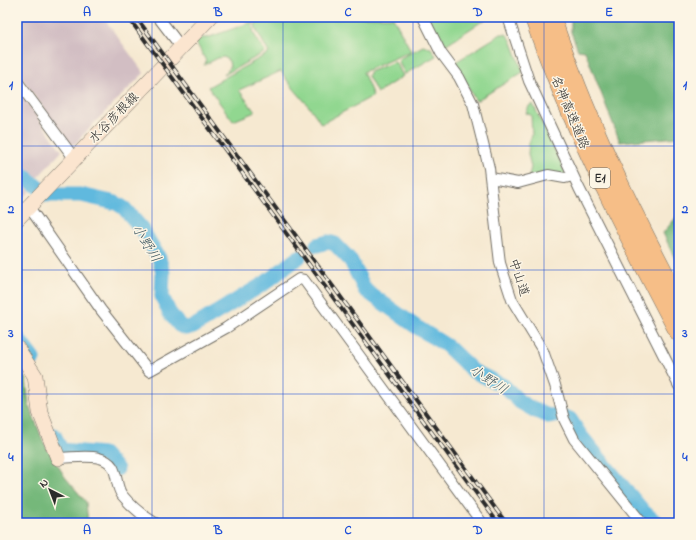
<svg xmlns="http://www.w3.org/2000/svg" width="696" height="540" font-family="'Indie Flower','Klee One',sans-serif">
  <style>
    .industrial { fill: #d2bec3 }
    .green { fill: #91d790; stroke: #5e815e }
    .forest { fill: #74b87a; stroke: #507252 }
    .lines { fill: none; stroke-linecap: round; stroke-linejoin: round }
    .stream { stroke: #61b9de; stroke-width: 2.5 }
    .river { stroke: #61b9de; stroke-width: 15 }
    .street-casing { stroke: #726e65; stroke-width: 12 }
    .secondary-casing { stroke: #726e65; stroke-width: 16 }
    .highway-casing { stroke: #726e65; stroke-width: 20 }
    .street { stroke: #fff; stroke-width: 10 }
    .secondary { stroke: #fbe5cf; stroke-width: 15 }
    .highway { stroke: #f6be87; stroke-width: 19 }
    .rail-casing { stroke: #2b2b2b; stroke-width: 4 }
    .rail { stroke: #fcf5e5; stroke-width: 2.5; stroke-dasharray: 8; stroke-linecap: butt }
    .grid { fill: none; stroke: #1d4ed8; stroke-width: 1; stroke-opacity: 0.55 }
    .labels { text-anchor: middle; stroke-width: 3; stroke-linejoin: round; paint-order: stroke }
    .shield { fill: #fcf5e5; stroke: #6a6863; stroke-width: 1 }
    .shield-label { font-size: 12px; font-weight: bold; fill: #2b2b2b }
    .street-label { font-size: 13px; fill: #2b2b2b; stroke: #fcf5e5 }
    .water-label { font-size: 14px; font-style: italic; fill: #3b5661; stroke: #fcf5e5 }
    .neatline { fill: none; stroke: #1d4ed8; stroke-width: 1.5 }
    .grid-label { font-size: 13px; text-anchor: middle; font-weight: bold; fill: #1d4ed8 }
  </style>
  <rect width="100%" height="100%" fill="#fcf5e5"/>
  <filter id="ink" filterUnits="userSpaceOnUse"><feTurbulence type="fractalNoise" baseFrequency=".025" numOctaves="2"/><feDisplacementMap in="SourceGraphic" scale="8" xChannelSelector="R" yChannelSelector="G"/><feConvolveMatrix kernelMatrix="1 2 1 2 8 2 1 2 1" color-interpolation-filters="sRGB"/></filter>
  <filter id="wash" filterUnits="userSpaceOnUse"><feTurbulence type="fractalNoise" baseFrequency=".012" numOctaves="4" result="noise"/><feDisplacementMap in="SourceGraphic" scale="16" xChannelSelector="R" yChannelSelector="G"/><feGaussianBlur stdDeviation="0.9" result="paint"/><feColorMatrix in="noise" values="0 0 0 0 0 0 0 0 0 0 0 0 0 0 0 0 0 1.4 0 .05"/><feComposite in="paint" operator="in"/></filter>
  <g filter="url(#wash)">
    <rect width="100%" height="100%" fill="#f6e9d1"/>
    <path class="industrial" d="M 17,17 L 103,17 L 144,73 L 97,120 L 75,144 L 69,144 L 17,71 Z
      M 17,89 L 62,151 L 37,178 L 17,160 Z
      M 17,179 L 30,191 L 17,205 Z"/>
    <path class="green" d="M 266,17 L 393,17 L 411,51 L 363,72 L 373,96 L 321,124 C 310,104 292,90 281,71 L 239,90 L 255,112 L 233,121 L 208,87 L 269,53 L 256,29 L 255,24 Z
      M 427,17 L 489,17 L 442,47 Z
      M 252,22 L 254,34 L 265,52 L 224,75 L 230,67 L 229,61 L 224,57 L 218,58 L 204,65 L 206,61 L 196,42 L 201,38 L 207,38 Z
      M 501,34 L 506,34 L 511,40 L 523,72 L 476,101 L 454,63 Z
      M 423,46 L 431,48 L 436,56 L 405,74 L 399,63 L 399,59 Z
      M 394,62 L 397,64 L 403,76 L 377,93 L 368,76 L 369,72 Z
      M 533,104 L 566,174 L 529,176 L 531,167 L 528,154 L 529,143 L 532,135 L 531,115 L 526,113 L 529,106 Z"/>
    <path class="forest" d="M 571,17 L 679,17 L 679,137 L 620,142 L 585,51 L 578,50 L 571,32 Z
      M 679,214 L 679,267 L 663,233 Z
      M 17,365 L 26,380 L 29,405 L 43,441 L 65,477 L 86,502 L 88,523 L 17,523 Z"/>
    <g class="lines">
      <path class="stream" d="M 644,512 L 652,523"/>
      <path class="river" d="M 17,170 L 48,195 L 81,195 L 116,203 L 124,208 L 142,229 L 159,258 L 163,273 L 162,296 L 169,312 L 179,325 L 185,328 L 193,327 L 265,283 L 299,257
        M 317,245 L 328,242 L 335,244 L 351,261 L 365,290 L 415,326 L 447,346 L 473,371 L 504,386 L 520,402 L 534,410 L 548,416 L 559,415 L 570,419 L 581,436 L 644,512 L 657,523
        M 17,337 L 33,359
        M 54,435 L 61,450 L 103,454 L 117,469"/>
    </g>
  </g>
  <g filter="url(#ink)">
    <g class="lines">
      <g class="street-casing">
        <path id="street" d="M 158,17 L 181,47
          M 423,17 L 441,53 L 459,77 L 473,104 L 489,168 L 500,263 L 512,300 L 543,351 L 555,385 L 564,419 L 574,439 L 642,523
          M 508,17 L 529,81 L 579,188 L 679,386
          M 17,81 L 74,158
          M 491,178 L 518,183 L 548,175 L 565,178 L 573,176
          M 29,207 L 101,310 L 149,371 L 226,328 L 299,279 L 304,280 L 482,523
          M 58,458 C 71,458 86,455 99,458 C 121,463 113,483 122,495 C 131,506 143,516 155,523"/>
      </g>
      <g class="secondary-casing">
        <path id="secondary" d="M 17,219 L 210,17
          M 17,348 L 35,376 L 40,412 L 58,458"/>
      </g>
      <g class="highway-casing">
        <path id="highway" d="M 534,17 C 572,127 625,230 679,332
          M 551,17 C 584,116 630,210 679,302"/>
      </g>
      <use href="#street" class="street"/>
      <use href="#secondary" class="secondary"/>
      <use href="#highway" class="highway"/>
      <g class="rail-casing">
        <path id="rail" d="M 128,17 L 498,523
          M 136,17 L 506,523"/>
      </g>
      <use href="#rail" class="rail"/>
    </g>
  </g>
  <path class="grid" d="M 152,17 L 152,523M 283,17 L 283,523M 413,17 L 413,523M 544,17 L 544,523M 17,146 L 679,146M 17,270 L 679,270M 17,394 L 679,394"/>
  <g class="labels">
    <rect class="shield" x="590" y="168" width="20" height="20" rx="3"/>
    <g class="shield-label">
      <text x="600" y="182">E1</text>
    </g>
    <g class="street-label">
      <text transform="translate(571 112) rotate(67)" y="5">名神高速道路</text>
      <text transform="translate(113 117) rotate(-46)" y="5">水谷彦根線</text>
      <text transform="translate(520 277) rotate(72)" y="5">中山道</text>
    </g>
    <g class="water-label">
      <text transform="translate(147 243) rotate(58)" y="5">小野川</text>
      <text transform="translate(489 379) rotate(33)" y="5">小野川</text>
    </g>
  </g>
  <rect width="696" height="540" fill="none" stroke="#fcf5e5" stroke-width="44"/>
  <g transform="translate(50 490) rotate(318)" stroke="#fcf5e5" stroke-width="3" paint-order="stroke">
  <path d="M0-3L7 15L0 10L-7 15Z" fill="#2b2b2b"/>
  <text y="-6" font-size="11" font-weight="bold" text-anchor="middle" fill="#2b2b2b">N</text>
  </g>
  <rect x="22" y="22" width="652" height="496" class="neatline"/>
  <g class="grid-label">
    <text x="87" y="16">A</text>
    <text x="218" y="16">B</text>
    <text x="348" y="16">C</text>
    <text x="478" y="16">D</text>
    <text x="609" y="16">E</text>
    <text x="11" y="89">1</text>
    <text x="685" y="89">1</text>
    <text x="11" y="213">2</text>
    <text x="685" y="213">2</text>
    <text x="11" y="337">3</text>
    <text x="685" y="337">3</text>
    <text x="11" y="461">4</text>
    <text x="685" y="461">4</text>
    <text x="87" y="534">A</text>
    <text x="218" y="534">B</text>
    <text x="348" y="534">C</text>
    <text x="478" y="534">D</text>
    <text x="609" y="534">E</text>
  </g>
</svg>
